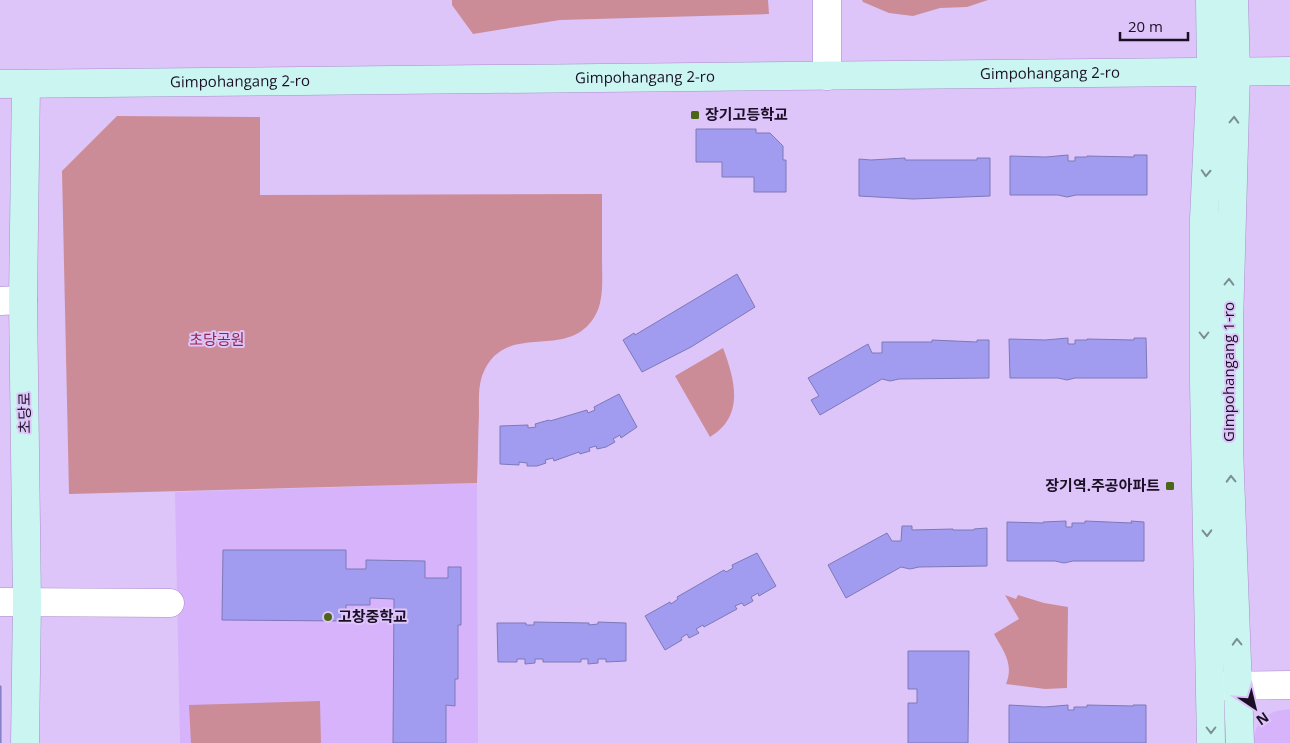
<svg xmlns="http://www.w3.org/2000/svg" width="1290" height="743" font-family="'Open Sans','Noto Sans KR',sans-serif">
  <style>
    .built { fill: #d7b3fb }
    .green { fill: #cb8c98 }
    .building { fill: #a29cf0; stroke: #7d78b8 }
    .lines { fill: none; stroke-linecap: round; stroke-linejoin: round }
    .street-casing { stroke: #ac8dcc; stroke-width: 29 }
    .secondary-casing { stroke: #ac8dcc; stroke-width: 29 }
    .street { stroke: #fff; stroke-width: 28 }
    .secondary { stroke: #caf5f1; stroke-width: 28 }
    .oneway { stroke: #7b8e96 }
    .poi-dot { fill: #4c6617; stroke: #dec5f9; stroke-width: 2 }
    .labels { text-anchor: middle; stroke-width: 4; stroke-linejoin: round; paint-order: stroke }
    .street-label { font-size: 15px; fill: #1b0f26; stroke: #dec5f9 }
    .poi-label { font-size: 15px; font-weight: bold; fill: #1b0f26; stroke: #dec5f9; text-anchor: start }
    .park-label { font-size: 15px; fill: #962449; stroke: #dec5f9 }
  </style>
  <rect width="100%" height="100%" fill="#dec5f9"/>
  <path class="built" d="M 477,483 L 478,743 L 180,743 L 175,492 Z
    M 1290,709 L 1290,743 L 1254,743 L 1255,732 L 1261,718 L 1276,711 Z"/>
  <path class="green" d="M 452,0 L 768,0 L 769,14 L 560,20 L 473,34 L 452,5 Z
    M 862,0 L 988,0 L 967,7 L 940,8 L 913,16 L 889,13 L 863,2 Z
    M 117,116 L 260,117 L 260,195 L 602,194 C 602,216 602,238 602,259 C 602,276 604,296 597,312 C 571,366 504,316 482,376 C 478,388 479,402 479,414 C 478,437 478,460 477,483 L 69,494 L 62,171 Z
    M 723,348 C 735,380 745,416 710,437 L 675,376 Z
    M 1005,595 L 1016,599 L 1018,595 L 1044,603 L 1068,607 L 1067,688 L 1045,689 L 1006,684 C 1014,664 1004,652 994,634 L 1019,619 Z
    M 320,701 L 321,743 L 191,743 L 189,705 Z"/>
  <path class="building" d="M 696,129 L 756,129 L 756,133 L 770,133 L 783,146 L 783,160 L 786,160 L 786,192 L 754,192 L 754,177 L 722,177 L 722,162 L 696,162 Z
    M 1068,155 L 1068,161 L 1075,161 L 1075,157 L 1087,157 L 1087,156 L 1134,157 L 1134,155 L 1147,155 L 1147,195 L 1076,195 L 1067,197 L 1058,195 L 1010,195 L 1010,156 L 1046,157 Z
    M 905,158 L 905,160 L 977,160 L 977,158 L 990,158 L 990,196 L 913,199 L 859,196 L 859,159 L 871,160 Z
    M 737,274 L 755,307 L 691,347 L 642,372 L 623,340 L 634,333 L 635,335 Z
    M 1068,338 L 1068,344 L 1075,344 L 1075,340 L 1087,340 L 1087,339 L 1134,340 L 1134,338 L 1146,338 L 1147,378 L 1075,378 L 1067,380 L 1058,378 L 1010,378 L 1009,339 L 1045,340 Z
    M 932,340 L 977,342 L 977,340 L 989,340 L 989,378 L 899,379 L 890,381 L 882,379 L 820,415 L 811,400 L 819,396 L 808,378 L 868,344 L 872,353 L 882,353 L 882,342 L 932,342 Z
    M 619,394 L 637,427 L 621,438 L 620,435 L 613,439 L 615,442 L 606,447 L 597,449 L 596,446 L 589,448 L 590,451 L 580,454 L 579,452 L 554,461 L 553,458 L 545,460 L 546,463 L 537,466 L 527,466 L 527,463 L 519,462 L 519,465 L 500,464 L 500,426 L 528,425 L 528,428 L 536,427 L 535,424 L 549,420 L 550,421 L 587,410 L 588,413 L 595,410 L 594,407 Z
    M 1066,521 L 1066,527 L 1072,527 L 1072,523 L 1085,523 L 1085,521 L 1132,523 L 1131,521 L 1144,522 L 1144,561 L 1073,561 L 1064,563 L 1055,561 L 1007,561 L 1007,522 L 1043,523 L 1043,522 Z
    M 902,526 L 912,526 L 912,530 L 953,529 L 953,530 L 974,530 L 974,529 L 987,528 L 987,566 L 919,567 L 910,569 L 901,567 L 846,598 L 828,565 L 887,533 L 892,541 L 901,541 Z
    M 223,550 L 346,550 L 346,569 L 366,569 L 366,560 L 425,561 L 425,578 L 448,578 L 448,567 L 461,567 L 461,625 L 458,625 L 458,679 L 455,679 L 455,706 L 446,705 L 446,743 L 393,743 L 394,599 L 370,598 L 370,605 L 346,605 L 346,621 L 222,620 Z
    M 757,553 L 776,586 L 759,596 L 758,593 L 751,597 L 753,601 L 744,606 L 742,603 L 735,606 L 737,609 L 704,627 L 703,625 L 696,629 L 699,633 L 689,638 L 687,634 L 681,638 L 682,640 L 665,650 L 645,616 L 670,602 L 671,604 L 678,599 L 677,597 L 724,570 L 726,572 L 733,568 L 732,565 Z
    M 534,622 L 589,623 L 589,625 L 598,624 L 598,622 L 626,623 L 626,661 L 606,662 L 606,659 L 598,659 L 598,663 L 588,664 L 588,659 L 581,659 L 581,662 L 543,662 L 543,659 L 535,659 L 535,663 L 525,664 L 525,659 L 517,659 L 517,662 L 498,662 L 497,623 L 526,623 L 526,625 L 534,625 Z
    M 908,651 L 969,651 L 968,743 L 908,743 L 908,703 L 917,703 L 917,689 L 908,689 Z
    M 0,686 L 1,686 L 1,743 L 0,743 Z
    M 1009,705 L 1045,707 L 1068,705 L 1068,710 L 1074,710 L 1074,707 L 1087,707 L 1087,705 L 1133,706 L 1133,705 L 1146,705 L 1146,743 L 1009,743 Z"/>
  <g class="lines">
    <g class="street-casing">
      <path id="street" d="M 827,0 L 827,76
        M 0,301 L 23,300
        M 0,602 L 170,603
        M 1214,686 L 1290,685"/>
    </g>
    <g class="secondary-casing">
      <g id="secondary">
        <path d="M 1210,0 L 1211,71 L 1204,219 L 1204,383 L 1211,743"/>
        <path d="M 1234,0 L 1236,72 L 1229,324 L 1229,448 L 1240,743"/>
        <path id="s1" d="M 0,84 L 1290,71"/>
        <path d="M 25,743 L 27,602 L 23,300 L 26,84"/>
      </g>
    </g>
    <use href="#street" class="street"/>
    <use href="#secondary" class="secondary"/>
  </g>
  <defs><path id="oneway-chevron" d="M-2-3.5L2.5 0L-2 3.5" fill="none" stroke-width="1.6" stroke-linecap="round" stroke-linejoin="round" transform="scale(1.25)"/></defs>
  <g class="oneway">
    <use href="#oneway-chevron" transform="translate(1234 120) rotate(-88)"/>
    <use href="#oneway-chevron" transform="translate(1206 173) rotate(93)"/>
    <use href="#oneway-chevron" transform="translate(1229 282) rotate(-89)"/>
    <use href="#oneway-chevron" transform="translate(1204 335) rotate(90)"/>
    <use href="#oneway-chevron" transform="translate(1231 479) rotate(-92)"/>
    <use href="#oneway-chevron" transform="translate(1207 533) rotate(89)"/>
    <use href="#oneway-chevron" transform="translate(1237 642) rotate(-92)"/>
    <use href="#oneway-chevron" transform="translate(1211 730) rotate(90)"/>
  </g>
  <g class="poi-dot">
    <rect x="690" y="110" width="10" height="10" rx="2.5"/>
    <rect x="1165" y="481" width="10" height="10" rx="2.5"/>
    <circle cx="328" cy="617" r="5"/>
  </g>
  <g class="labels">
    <g class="street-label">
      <text dy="5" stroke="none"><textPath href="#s1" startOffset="1050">Gimpohangang 2-ro</textPath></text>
      <text dy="5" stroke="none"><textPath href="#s1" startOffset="645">Gimpohangang 2-ro</textPath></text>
      <text dy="5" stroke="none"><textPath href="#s1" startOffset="240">Gimpohangang 2-ro</textPath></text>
      <text transform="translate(1229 372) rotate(-90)" y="5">Gimpohangang 1-ro</text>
      <text transform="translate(25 413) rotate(-91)" y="5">초당로</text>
    </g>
    <g class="poi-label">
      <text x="705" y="120">장기고등학교</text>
      <text x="1160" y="491" text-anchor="end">장기역.주공아파트</text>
      <text x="338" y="622">고창중학교</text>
    </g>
    <g class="park-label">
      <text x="217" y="345">초당공원</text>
    </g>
  </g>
  <g transform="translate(1255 708) rotate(145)" stroke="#dec5f9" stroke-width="4" paint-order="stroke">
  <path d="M0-4L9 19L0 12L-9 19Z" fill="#1b0f26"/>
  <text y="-8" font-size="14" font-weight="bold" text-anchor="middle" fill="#1b0f26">N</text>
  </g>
  <path d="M1120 32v8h68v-8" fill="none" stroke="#1b0f26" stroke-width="2.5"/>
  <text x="1128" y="32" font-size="15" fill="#1b0f26" stroke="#dec5f9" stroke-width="4" paint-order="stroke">20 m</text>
</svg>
